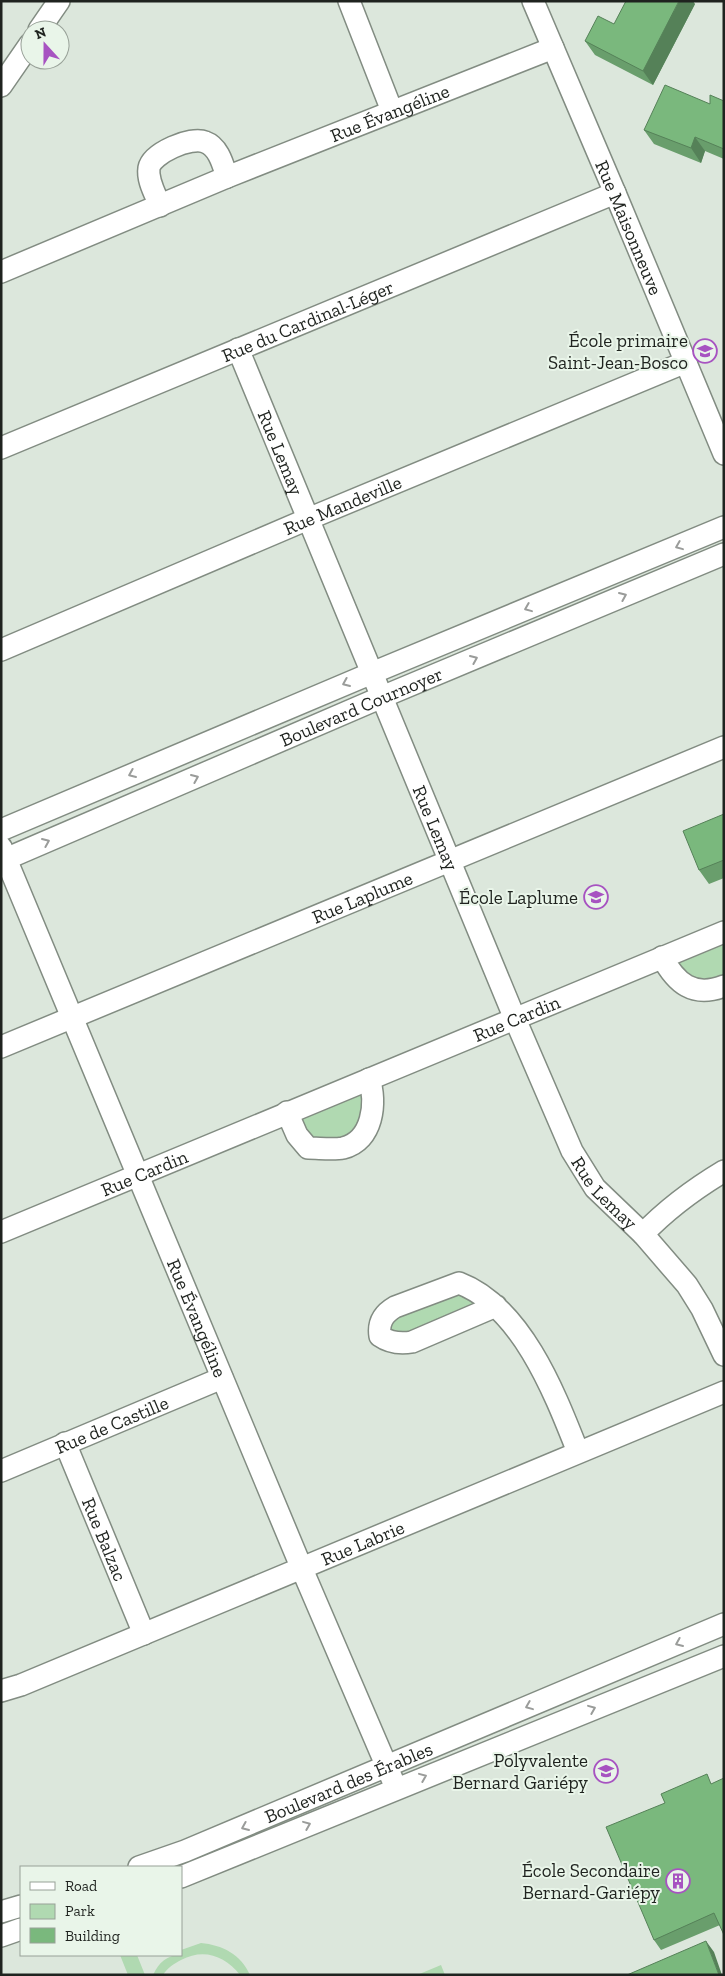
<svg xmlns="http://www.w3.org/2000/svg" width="725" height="1976" font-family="'Zilla Slab',serif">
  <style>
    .green { fill: #b0d9b1 }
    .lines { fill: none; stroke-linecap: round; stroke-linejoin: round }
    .minor-casing { stroke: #828c82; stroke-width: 24 }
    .minor { stroke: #fff; stroke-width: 21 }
    .wall { fill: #699e6c }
    .shaded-wall { fill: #558158 }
    .building { fill: #7ab87d; stroke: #558158 }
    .oneway { stroke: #9a9c9a }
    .labels { text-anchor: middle; stroke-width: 4; stroke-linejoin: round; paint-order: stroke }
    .street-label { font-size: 19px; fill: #1f231f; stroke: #e9f5e9 }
    .poi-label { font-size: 19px; fill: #1f231f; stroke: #e9f5e9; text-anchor: end }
  </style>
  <rect width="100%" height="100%" fill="#dce7dc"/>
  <path class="green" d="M 724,935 L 724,984 L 702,990 L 664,961 Z
    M 371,1085 L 368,1126 L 320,1148 L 292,1116 Z
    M 459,1285 L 491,1305 L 387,1339 L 388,1314 Z
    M 201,1943 C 222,1945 241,1954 250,1975 L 240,1975 C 225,1956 204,1948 181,1960 C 175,1963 167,1968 163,1975 L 153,1975 C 159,1962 167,1955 181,1955 L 181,1950 Z
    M 120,1955 L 137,1955 L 145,1975 L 128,1975 Z
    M 441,1965 L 445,1975 L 417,1975 Z"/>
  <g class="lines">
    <g class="minor-casing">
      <g id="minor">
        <path d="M 349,1 L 392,111"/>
        <path id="s1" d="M 533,1 L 615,193 L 724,454"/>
        <path d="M 39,30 L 59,1"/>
        <path d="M 1,86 L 30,44"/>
        <path d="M 160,206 C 156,195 147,181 149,168 C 152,153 191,136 205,142 C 219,147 223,165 227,177"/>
        <path id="s2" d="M 1,272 L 227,177 L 553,48"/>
        <path id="s3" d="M 238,349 L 515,1019 L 572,1151 L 595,1188 L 643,1234 L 687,1285 L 702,1309 L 724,1355"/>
        <path id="s4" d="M 1,448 L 615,193"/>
        <path id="s5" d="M 1,650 L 308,519 L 686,362"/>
        <path d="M 1,830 L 372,673 L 724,527"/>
        <path id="s6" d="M 1,847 L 302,1569 L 396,1788"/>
        <path id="s7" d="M 1,861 L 382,697 L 724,554"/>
        <path d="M 662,957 C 676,983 693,998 724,986"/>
        <path id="s8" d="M 1,1047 L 724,747"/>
        <path d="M 287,1112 L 297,1135 L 308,1148 C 319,1148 333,1150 343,1148 C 373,1141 377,1102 369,1079"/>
        <path id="s9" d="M 1,1232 L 724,932"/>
        <path d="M 643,1234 C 667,1209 694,1189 724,1171"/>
        <path d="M 496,1306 L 412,1342 C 400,1344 390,1343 380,1336 C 378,1323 383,1314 395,1307 L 459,1283 C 522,1307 555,1394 578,1452"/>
        <path id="s10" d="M 65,1443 L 144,1634"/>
        <path id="s11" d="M 1,1471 L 222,1378"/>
        <path id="s12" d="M 1,1691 L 21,1685 L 724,1392"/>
        <path id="s13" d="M 139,1867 L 185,1851 L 724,1624"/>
        <path d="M 181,1877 L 724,1656"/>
        <path d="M 1,1912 L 21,1906"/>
        <path d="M 1,1936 L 21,1929"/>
      </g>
    </g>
    <use href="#minor" class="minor"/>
  </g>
  <path class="wall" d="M 695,4 L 653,85 L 595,55 L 585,41 Z
    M 724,101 L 724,159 L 705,151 L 701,163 L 654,144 L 644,130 L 710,104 Z
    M 724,814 L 724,878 L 709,884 L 699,870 Z
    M 665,1803 L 720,1925 L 661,1950 L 654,1940 Z"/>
  <path class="shaded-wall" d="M 679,1 L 693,1 L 695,4 L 653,85 L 643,71 Z
    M 695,137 L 705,151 L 701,163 L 691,148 Z
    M 706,1941 L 714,1952 L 722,1975 L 719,1975 Z"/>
  <path class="building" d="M 626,1 L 679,1 L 643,71 L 585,41 L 598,16 L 614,24 Z
    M 665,85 L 710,104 L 710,95 L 724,101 L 724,149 L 695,137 L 691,148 L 644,130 Z
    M 724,814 L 724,860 L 699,870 L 683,831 Z
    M 707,1774 L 711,1784 L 724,1778 L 724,1935 L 714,1913 L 654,1940 L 606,1827 L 665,1803 L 661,1794 Z
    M 706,1941 L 719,1975 L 627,1975 Z"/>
  <defs><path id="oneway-chevron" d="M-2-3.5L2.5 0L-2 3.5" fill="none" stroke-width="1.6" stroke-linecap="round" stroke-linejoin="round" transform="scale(1.25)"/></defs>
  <g class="oneway">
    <use href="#oneway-chevron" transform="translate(679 546) rotate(158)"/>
    <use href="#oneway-chevron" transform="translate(623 596) rotate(-23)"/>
    <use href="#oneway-chevron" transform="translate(528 608) rotate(158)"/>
    <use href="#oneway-chevron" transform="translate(474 659) rotate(-23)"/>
    <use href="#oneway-chevron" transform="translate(346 683) rotate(157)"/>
    <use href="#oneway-chevron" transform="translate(132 774) rotate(157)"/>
    <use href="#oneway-chevron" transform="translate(195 778) rotate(-23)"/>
    <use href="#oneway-chevron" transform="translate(46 842) rotate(-23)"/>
    <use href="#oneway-chevron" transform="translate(679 1643) rotate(157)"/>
    <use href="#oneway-chevron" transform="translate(529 1706) rotate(158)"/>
    <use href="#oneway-chevron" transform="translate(592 1709) rotate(-22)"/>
    <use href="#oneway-chevron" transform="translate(423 1777) rotate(-22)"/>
    <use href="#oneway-chevron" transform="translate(307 1825) rotate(-22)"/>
    <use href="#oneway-chevron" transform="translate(245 1827) rotate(157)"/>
  </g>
  <defs>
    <g id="school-ring" transform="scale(1.25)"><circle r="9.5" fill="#e9f5e9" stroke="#a753c1" stroke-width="1.5"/><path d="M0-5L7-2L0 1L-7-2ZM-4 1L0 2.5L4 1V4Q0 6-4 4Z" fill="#a753c1"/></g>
    <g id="building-ring" transform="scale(1.25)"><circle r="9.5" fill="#e9f5e9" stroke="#a753c1" stroke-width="1.5"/><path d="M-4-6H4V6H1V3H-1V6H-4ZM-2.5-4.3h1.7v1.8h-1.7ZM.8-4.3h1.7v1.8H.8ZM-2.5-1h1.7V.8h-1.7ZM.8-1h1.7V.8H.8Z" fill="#a753c1"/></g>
  </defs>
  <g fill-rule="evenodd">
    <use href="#school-ring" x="705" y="351"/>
    <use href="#school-ring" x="596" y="897"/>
    <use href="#school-ring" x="606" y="1771"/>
    <use href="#building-ring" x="678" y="1881"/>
  </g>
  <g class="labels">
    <g class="street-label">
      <text dy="7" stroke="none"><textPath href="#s2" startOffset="420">Rue Évangéline</textPath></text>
      <text dy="7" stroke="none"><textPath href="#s1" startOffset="246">Rue Maisonneuve</textPath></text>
      <text dy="7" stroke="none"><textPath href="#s4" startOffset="332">Rue du Cardinal-Léger</textPath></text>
      <text dy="7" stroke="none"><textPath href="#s3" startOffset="112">Rue Lemay</textPath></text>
      <text dy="7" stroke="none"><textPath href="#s5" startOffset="371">Rue Mandeville</textPath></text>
      <text dy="7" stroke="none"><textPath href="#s7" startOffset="392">Boulevard Cournoyer</textPath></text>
      <text dy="7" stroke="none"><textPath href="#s3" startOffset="518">Rue Lemay</textPath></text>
      <text dy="7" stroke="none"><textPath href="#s8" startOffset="391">Rue Laplume</textPath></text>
      <text dy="7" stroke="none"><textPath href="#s9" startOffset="558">Rue Cardin</textPath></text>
      <text dy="7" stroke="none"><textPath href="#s9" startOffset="155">Rue Cardin</textPath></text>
      <text dy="7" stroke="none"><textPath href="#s3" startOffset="922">Rue Lemay</textPath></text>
      <text dy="7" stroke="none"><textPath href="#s6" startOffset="510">Rue Évangéline</textPath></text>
      <text dy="7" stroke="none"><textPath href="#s11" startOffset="120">Rue de Castille</textPath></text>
      <text dy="7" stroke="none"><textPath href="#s10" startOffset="104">Rue Balzac</textPath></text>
      <text dy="7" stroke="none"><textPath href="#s12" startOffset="391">Rue Labrie</textPath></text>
      <text dy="7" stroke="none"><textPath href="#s13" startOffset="226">Boulevard des Érables</textPath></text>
    </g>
    <g class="poi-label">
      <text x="688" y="347">École primaire<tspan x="688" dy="22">Saint-Jean-Bosco</tspan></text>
      <text x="578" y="904">École Laplume</text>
      <text x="588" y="1767">Polyvalente<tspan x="588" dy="22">Bernard Gariépy</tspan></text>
      <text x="660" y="1877">École Secondaire<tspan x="660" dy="22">Bernard-Gariépy</tspan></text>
    </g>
  </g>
  <rect width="725" height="1976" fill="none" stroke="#1f231f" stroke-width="5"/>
  <rect x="20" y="1866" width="162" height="90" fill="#e9f5e9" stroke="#98a198"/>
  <rect x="30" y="1882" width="25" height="8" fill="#ffffff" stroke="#98a198"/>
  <text x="65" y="1891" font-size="15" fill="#1f231f">Road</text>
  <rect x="30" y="1904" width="25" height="15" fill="#b0d9b1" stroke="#98a198"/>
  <text x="65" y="1916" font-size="15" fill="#1f231f">Park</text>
  <rect x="30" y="1928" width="25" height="15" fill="#7ab87d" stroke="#98a198"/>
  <text x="65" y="1941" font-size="15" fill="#1f231f">Building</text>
  <g transform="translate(45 45) rotate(339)"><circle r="24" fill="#e9f5e9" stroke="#98a198"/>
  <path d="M0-4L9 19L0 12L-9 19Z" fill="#a753c1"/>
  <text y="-8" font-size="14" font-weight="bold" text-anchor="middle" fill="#1f231f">N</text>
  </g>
</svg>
